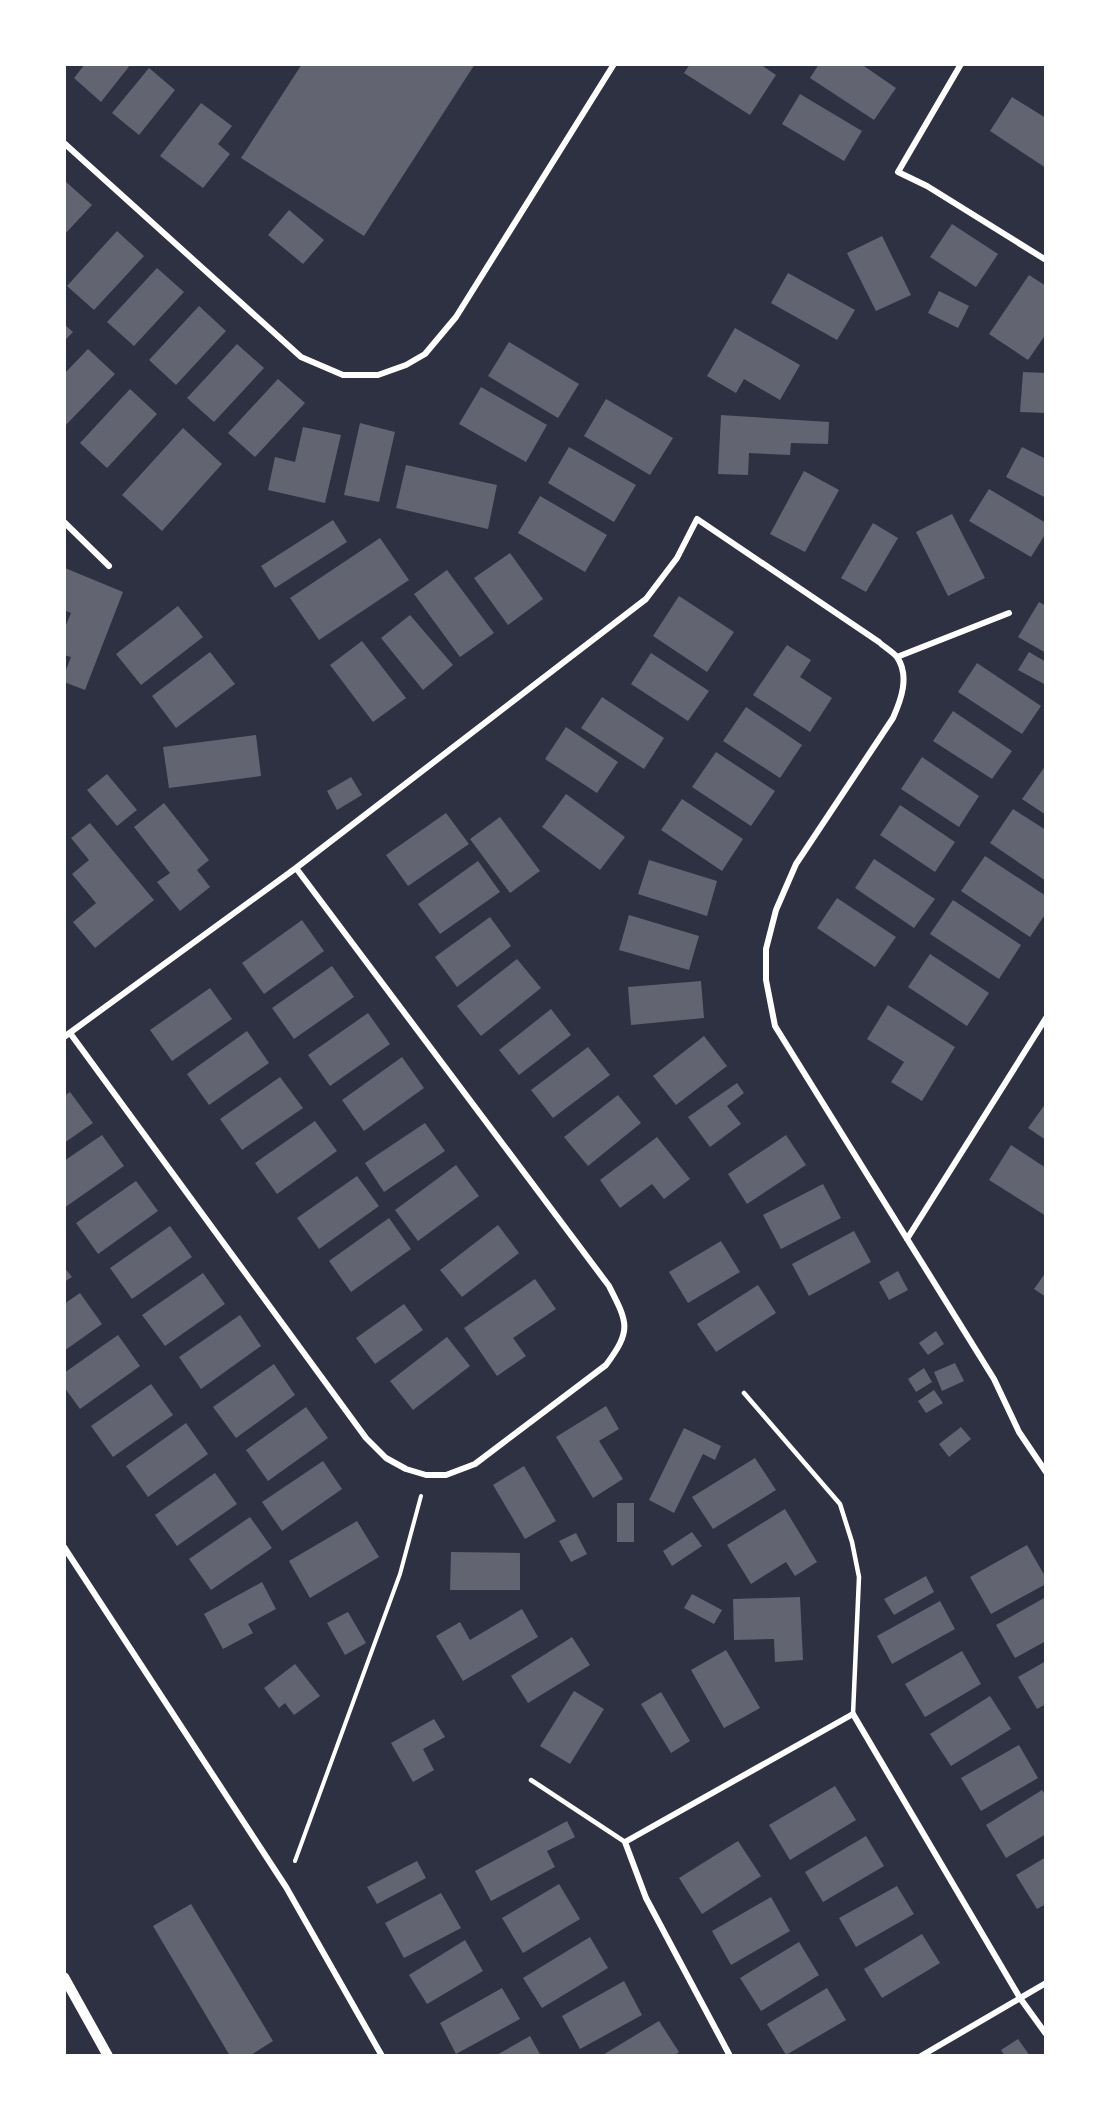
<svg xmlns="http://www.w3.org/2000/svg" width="1110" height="2120" font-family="Poppins,sans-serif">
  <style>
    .building { fill: #626471 }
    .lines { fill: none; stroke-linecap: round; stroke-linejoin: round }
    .path { stroke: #fff; stroke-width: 4 }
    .service { stroke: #fff; stroke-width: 4.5 }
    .minor { stroke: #fff; stroke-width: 6 }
    .tertiary { stroke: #fff; stroke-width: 10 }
  </style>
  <rect width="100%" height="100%" fill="#2d3142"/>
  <path class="building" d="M 85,64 L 131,64 L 101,102 L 74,78 Z
    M 302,64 L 475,64 L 364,236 L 241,158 Z
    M 690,64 L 760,64 L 776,75 L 750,115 L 684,73 Z
    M 819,64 L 861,64 L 896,88 L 874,120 L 810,78 Z
    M 149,68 L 175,90 L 139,135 L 112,113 Z
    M 800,94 L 862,131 L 844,161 L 782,124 Z
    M 1012,97 L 1046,118 L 1046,168 L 990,131 Z
    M 201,103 L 232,126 L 218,144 L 230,154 L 203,188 L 160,156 Z
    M 65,181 L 92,205 L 64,235 L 64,182 Z
    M 289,210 L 324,240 L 303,264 L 268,235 Z
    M 952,224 L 998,254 L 976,287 L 930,257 Z
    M 117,231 L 144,256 L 94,310 L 67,286 Z
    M 882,236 L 911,295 L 876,311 L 847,253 Z
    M 157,268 L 184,292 L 134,346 L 107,322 Z
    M 788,273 L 855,310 L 837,340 L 771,303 Z
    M 1029,275 L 1046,286 L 1046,334 L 1028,360 L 989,334 Z
    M 939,291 L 969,306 L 958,328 L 928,313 Z
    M 199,306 L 226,331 L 176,385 L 149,360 Z
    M 64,324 L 73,332 L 64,341 Z
    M 735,328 L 800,365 L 780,400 L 744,379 L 736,393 L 707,376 Z
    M 509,342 L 579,384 L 558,418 L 488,376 Z
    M 237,344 L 264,368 L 214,422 L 187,398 Z
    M 88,349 L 115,374 L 64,427 L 64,374 Z
    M 1023,372 L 1046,373 L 1046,413 L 1020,412 Z
    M 278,379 L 305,403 L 255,457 L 228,433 Z
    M 481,387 L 547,425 L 526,462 L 459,424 Z
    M 130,389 L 157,414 L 107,468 L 80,443 Z
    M 606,399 L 673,438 L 650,475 L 584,436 Z
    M 721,415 L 829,422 L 828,444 L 791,443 L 790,455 L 749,453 L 748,475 L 718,474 Z
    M 360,423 L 395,432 L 379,502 L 344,495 Z
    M 303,427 L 341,435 L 325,503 L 268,490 L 275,457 L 295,462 Z
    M 183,428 L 222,464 L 162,531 L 122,495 Z
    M 569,447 L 636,485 L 614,522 L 548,483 Z
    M 1022,447 L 1046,459 L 1046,498 L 1006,477 Z
    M 406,465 L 497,485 L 488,529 L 396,508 Z
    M 804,471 L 839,490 L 805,552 L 770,534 Z
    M 989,489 L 1046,523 L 1046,533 L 1031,557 L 969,521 Z
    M 540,496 L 607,535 L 585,572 L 518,533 Z
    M 952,514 L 985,578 L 948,596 L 916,532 Z
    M 333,520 L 347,542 L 275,588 L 261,566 Z
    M 873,523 L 898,538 L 866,592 L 841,578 Z
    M 380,538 L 409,580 L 319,640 L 290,598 Z
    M 510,553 L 543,599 L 508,625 L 474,578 Z
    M 65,568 L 123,592 L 85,690 L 64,682 L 64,675 L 71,657 L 64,655 L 64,630 L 71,613 L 64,610 Z
    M 447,570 L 494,633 L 460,657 L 414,594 Z
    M 679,596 L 734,632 L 707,672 L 653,636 Z
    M 1039,602 L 1046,606 L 1046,653 L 1018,637 Z
    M 178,606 L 203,637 L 141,685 L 116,654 Z
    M 410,615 L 453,665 L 423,690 L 381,638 Z
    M 362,641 L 406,698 L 373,722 L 330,665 Z
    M 787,645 L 811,660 L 800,677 L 832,698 L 810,732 L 753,695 Z
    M 210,652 L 235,684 L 176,728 L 152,696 Z
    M 1029,652 L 1046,662 L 1046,685 L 1018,670 Z
    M 651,653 L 709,691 L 688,721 L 631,684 Z
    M 977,663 L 1041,706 L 1022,734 L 958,692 Z
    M 602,697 L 664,738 L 644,769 L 581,728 Z
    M 746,707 L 802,745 L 780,778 L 723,741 Z
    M 953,711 L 1012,751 L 992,779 L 933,741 Z
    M 566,727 L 618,762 L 597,793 L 545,759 Z
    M 256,735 L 261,776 L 169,788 L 163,747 Z
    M 716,752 L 775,791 L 751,826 L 692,787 Z
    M 922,757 L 979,796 L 959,827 L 901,789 Z
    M 1046,765 L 1046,815 L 1022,799 Z
    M 107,774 L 137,810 L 117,826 L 87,790 Z
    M 351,777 L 362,795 L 337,810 L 327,791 Z
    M 566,794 L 625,837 L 600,870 L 542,827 Z
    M 682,799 L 743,839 L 722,871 L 661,830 Z
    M 164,803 L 209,860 L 197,870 L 210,887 L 180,911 L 157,882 L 170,873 L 134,827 Z
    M 900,805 L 955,842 L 935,872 L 880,835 Z
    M 1013,809 L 1046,830 L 1046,881 L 990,843 Z
    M 446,813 L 469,844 L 408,886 L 386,855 Z
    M 500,817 L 540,871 L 510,893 L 470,839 Z
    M 90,823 L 154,900 L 95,948 L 73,922 L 96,903 L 72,874 L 89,860 L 71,838 Z
    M 985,856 L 1046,896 L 1046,913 L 1030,937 L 961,891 Z
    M 874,859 L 935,899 L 914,928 L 855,888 Z
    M 649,860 L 717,881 L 707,916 L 638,894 Z
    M 478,861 L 500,892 L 440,934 L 418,904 Z
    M 837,898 L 896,937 L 875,967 L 817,928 Z
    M 953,900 L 1021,945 L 999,979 L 930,934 Z
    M 629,915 L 699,936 L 689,970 L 619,950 Z
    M 490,917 L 511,946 L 457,987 L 435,957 Z
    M 302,920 L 324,951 L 264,994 L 242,963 Z
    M 930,954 L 989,993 L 967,1026 L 908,987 Z
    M 517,959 L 541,988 L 481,1036 L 457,1006 Z
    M 332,966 L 354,997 L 294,1039 L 272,1008 Z
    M 701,981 L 704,1018 L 631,1025 L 628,987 Z
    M 210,988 L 232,1019 L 172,1061 L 150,1030 Z
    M 888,1005 L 955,1047 L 922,1101 L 891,1082 L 904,1062 L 867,1039 Z
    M 551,1009 L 571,1035 L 519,1075 L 499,1050 Z
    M 368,1013 L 390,1044 L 330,1086 L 308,1055 Z
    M 247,1031 L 269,1063 L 209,1105 L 187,1074 Z
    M 704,1036 L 727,1066 L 676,1105 L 653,1076 Z
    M 588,1047 L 610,1075 L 553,1118 L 531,1090 Z
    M 402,1057 L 424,1088 L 364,1131 L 342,1100 Z
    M 280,1077 L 303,1108 L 242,1150 L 220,1119 Z
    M 737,1083 L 744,1093 L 727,1106 L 741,1124 L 710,1147 L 688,1117 Z
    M 70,1092 L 93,1123 L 64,1143 L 64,1096 Z
    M 618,1095 L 641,1123 L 588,1166 L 564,1137 Z
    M 1046,1103 L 1046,1140 L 1028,1128 Z
    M 315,1121 L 337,1151 L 277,1194 L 255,1163 Z
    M 425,1123 L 445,1151 L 384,1192 L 365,1163 Z
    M 102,1135 L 124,1166 L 64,1208 L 64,1161 Z
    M 786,1135 L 806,1165 L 747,1204 L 728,1174 Z
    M 657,1137 L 690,1179 L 664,1199 L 652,1184 L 620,1208 L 600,1180 Z
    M 1011,1145 L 1046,1168 L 1046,1216 L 989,1180 Z
    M 456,1165 L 479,1196 L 418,1241 L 395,1210 Z
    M 357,1176 L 379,1206 L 319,1249 L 297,1218 Z
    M 136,1181 L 158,1211 L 98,1254 L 76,1223 Z
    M 823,1184 L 841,1218 L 781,1249 L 763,1215 Z
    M 389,1218 L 411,1249 L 351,1292 L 329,1261 Z
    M 498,1225 L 519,1253 L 462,1297 L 440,1270 Z
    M 170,1226 L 192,1257 L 132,1299 L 110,1268 Z
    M 854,1231 L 871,1262 L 809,1296 L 792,1264 Z
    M 721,1241 L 740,1272 L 688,1303 L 669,1272 Z
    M 64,1267 L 72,1277 L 64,1282 Z
    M 898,1271 L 908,1290 L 889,1300 L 879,1282 Z
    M 1046,1272 L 1046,1297 L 1034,1289 Z
    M 203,1273 L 225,1304 L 165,1346 L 142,1315 Z
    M 535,1279 L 556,1309 L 513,1338 L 526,1356 L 497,1376 L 464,1328 Z
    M 758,1285 L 776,1313 L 716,1352 L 697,1324 Z
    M 80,1293 L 102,1324 L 64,1351 L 64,1304 Z
    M 404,1304 L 423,1330 L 375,1364 L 356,1338 Z
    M 240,1315 L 261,1346 L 201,1389 L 179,1357 Z
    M 936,1331 L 944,1344 L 928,1355 L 919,1343 Z
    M 118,1335 L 140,1366 L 80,1409 L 64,1387 L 64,1373 Z
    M 447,1337 L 470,1366 L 413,1410 L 390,1381 Z
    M 955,1363 L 964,1381 L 942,1391 L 934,1372 Z
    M 274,1364 L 295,1395 L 236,1438 L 213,1407 Z
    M 924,1368 L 932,1382 L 916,1392 L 908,1379 Z
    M 151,1384 L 173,1415 L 113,1457 L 91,1426 Z
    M 934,1390 L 943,1403 L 926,1413 L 918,1401 Z
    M 606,1406 L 619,1429 L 599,1441 L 623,1479 L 593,1498 L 556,1437 Z
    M 306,1407 L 328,1438 L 268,1481 L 246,1450 Z
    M 186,1423 L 208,1454 L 148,1497 L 126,1466 Z
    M 961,1427 L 971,1439 L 949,1457 L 939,1444 Z
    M 684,1428 L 721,1446 L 715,1460 L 703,1454 L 674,1513 L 649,1500 Z
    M 755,1458 L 776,1490 L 713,1529 L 692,1497 Z
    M 323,1461 L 342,1489 L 282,1531 L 262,1502 Z
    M 524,1466 L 556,1521 L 525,1539 L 493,1485 Z
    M 215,1473 L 237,1504 L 177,1546 L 155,1515 Z
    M 617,1503 L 634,1503 L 634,1542 L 617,1542 Z
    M 785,1509 L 817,1562 L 795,1576 L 786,1562 L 751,1584 L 727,1545 Z
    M 250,1517 L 272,1548 L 211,1590 L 189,1559 Z
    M 357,1521 L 379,1557 L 310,1598 L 289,1561 Z
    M 692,1532 L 702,1546 L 672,1566 L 663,1551 Z
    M 576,1533 L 587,1554 L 571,1562 L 559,1541 Z
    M 1027,1545 L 1046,1578 L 1046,1584 L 991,1614 L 970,1577 Z
    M 451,1552 L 520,1553 L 520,1590 L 450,1590 Z
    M 926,1576 L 934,1592 L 894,1615 L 884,1599 Z
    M 262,1582 L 276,1609 L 248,1624 L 253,1633 L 223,1649 L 204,1614 Z
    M 692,1594 L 722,1610 L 714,1624 L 684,1608 Z
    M 800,1597 L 803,1660 L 775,1662 L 774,1639 L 734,1640 L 733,1599 Z
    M 1046,1597 L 1046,1641 L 1015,1658 L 996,1625 Z
    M 940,1601 L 955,1629 L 892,1664 L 877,1636 Z
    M 522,1609 L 538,1637 L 463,1681 L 436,1636 L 460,1622 L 470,1640 Z
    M 348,1612 L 366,1643 L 345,1655 L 327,1623 Z
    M 572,1637 L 590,1665 L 528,1703 L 511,1676 Z
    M 726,1650 L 760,1708 L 724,1728 L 691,1670 Z
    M 962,1651 L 981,1684 L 925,1717 L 905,1684 Z
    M 1046,1661 L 1046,1704 L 1037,1709 L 1018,1677 Z
    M 295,1664 L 320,1696 L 294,1715 L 285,1703 L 279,1708 L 264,1688 Z
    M 574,1691 L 604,1709 L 570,1764 L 540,1746 Z
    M 661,1692 L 690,1741 L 671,1753 L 641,1704 Z
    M 990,1696 L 1011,1729 L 951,1766 L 930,1734 Z
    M 434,1719 L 445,1737 L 423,1749 L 434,1770 L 413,1782 L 391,1743 Z
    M 1019,1745 L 1038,1778 L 981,1811 L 961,1778 Z
    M 835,1786 L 856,1820 L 790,1860 L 769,1825 Z
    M 1042,1790 L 1046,1796 L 1046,1834 L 1006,1858 L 986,1825 Z
    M 567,1821 L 575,1837 L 547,1851 L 555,1867 L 491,1901 L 475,1871 Z
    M 866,1836 L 884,1866 L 823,1902 L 805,1872 Z
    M 738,1841 L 761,1876 L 702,1914 L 679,1878 Z
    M 1046,1857 L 1046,1904 L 1037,1909 L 1016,1875 Z
    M 417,1861 L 426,1878 L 377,1904 L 367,1887 Z
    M 559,1884 L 580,1919 L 523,1953 L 502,1918 Z
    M 897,1886 L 914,1914 L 856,1947 L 839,1918 Z
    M 441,1893 L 461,1928 L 404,1958 L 385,1923 Z
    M 771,1897 L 790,1931 L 731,1965 L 712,1931 Z
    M 191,1904 L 273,2041 L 249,2056 L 230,2056 L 153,1926 Z
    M 922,1934 L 940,1963 L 882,1998 L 864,1969 Z
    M 590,1937 L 608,1968 L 542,2008 L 523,1978 Z
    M 465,1940 L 483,1971 L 427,2004 L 409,1975 Z
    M 799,1942 L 819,1975 L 761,2011 L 740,1978 Z
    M 624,1981 L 642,2015 L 580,2049 L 562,2016 Z
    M 502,1988 L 520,2019 L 456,2054 L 440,2023 Z
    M 827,1988 L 846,2020 L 786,2055 L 767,2024 Z
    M 659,2021 L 679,2052 L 674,2056 L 601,2056 Z
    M 530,2036 L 541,2056 L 495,2056 Z
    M 1018,2039 L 1030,2056 L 1005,2056 L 1001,2050 Z"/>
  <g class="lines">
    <path class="path" d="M 295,1861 L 400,1574 L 421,1496"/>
    <path class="service" d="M 744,1393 L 840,1504 L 852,1542 L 859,1577 L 853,1714
      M 531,1780 L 625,1842"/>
    <path class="minor" d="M 961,64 L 898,172 L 927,186 L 1046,260
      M 64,143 L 301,357 L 343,375 L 378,375 L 406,365 L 425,354 L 456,317 L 614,64
      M 64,522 L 109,566
      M 897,657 L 1009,613
      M 70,1033 L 366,1438 L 386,1458 L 406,1469 L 426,1475 L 446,1475 L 475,1464 L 606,1365 C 632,1330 628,1323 609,1286 L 296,868
      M 64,1037 L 296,868 L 646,599 L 677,558 L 697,519 L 879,642 C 884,647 893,652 897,657 C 910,676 901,700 893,718 L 796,864 L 776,910 L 766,949 L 766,980 L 775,1026 L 994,1379 L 1019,1432 L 1046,1472
      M 907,1239 L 1046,1018
      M 64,1547 L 286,1887 L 382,2056
      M 730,2056 L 646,1898 L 625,1842 L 853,1714 L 1020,1998 L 1046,2034
      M 921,2056 L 1046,1983"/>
    <path class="tertiary" d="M 64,1977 L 108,2056"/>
  </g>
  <rect width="1110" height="2120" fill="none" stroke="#ffffff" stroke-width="132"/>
</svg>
